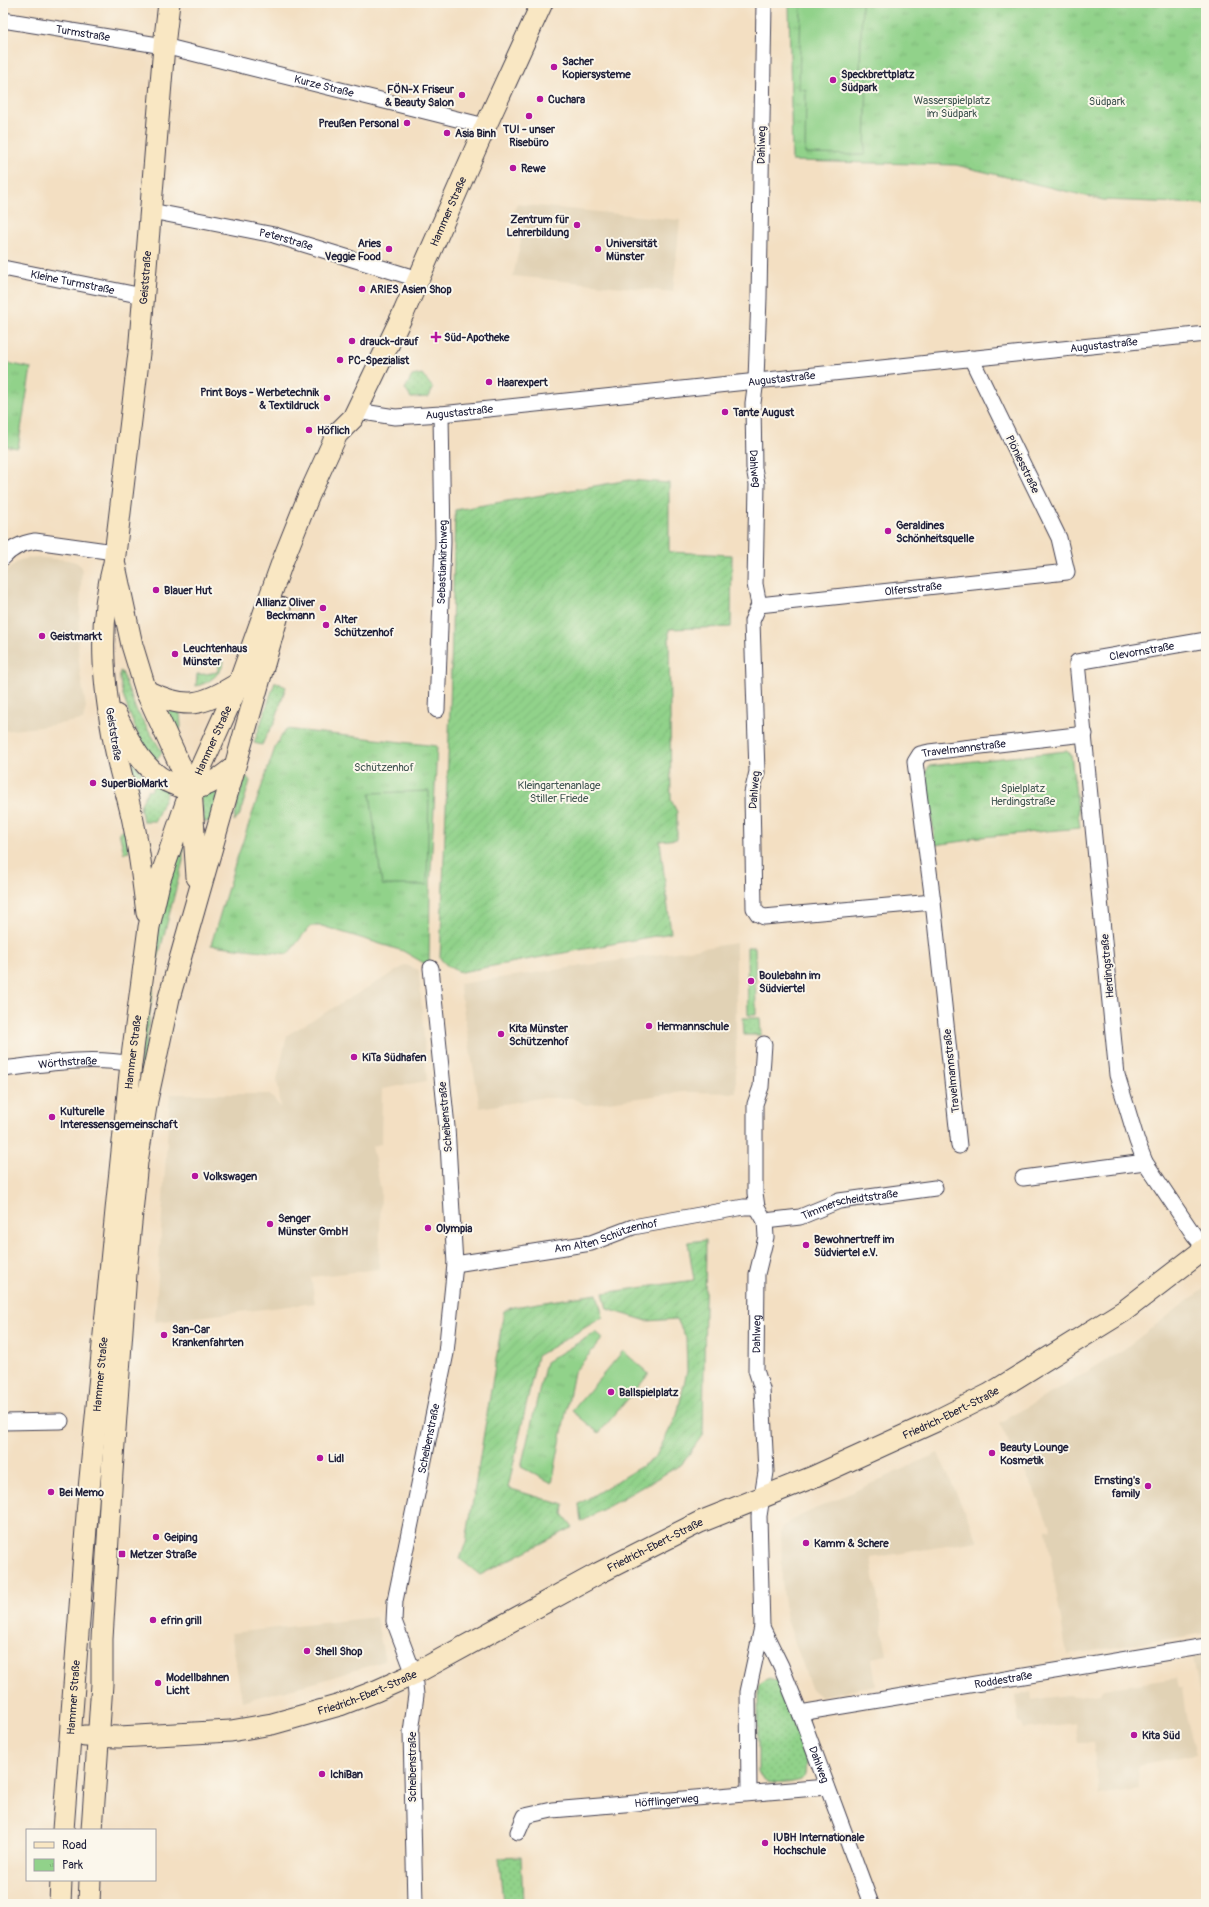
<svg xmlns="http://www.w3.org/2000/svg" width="1209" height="1907" font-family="Pangolin,sans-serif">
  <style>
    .built { fill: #e1d2b5 }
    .grass { fill: url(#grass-dots); stroke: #5a7a62 }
    .park { fill: url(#park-tufts); stroke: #5a7a62 }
    .garden { fill: url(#garden-furrows); stroke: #5a7a62 }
    .pitch { fill: #91d28a; stroke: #5a7a62 }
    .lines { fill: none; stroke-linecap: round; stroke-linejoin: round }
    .street-casing { stroke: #413e4f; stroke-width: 17 }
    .secondary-casing { stroke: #413e4f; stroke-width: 23 }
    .street { stroke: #fff; stroke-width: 15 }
    .secondary { stroke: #f9e7c3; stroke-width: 21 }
    .poi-dot { fill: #b5179e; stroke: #fbf7ec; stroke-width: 1.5 }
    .labels { text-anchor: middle; stroke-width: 4; stroke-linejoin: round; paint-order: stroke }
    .street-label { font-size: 11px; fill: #22223b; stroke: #fbf7ec }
    .poi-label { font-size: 11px; font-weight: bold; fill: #22223b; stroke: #fbf7ec; text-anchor: start }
    .park-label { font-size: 11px; fill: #435753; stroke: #fbf7ec }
  </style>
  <defs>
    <pattern id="grass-dots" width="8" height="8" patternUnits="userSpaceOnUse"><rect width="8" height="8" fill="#91d28a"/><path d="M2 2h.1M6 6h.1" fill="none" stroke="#7db478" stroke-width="1.8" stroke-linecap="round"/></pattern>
    <pattern id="park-tufts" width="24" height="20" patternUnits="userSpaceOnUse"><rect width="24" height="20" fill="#91d28a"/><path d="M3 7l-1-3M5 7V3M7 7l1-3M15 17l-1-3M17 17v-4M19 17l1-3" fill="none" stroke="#7db478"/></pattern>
    <pattern id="garden-furrows" width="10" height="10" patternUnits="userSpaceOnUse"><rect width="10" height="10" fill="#91d28a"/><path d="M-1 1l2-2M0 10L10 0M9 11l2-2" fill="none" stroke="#7db478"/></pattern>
  </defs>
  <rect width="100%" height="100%" fill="#fbf7ec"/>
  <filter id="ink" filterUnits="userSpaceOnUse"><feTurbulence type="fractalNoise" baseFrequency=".025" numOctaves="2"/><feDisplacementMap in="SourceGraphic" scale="8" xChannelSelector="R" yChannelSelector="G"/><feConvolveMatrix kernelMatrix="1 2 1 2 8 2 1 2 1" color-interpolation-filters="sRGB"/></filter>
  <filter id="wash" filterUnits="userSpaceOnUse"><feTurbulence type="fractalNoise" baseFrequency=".012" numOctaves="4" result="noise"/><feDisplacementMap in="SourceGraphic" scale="16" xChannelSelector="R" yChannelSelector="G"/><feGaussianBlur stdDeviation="0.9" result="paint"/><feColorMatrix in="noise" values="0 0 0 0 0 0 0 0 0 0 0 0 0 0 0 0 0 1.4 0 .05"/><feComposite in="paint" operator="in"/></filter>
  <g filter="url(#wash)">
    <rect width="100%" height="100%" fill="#f3dfc2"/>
    <path class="built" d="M 517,204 L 680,220 L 673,292 L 513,276 L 525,222 L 510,220 Z
      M 34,557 L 68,560 L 76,562 L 82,567 L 78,648 L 80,673 L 86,707 L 83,720 L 40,727 L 3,731 L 4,673 L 8,672 L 6,623 L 3,623 L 3,577 L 8,569 L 20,560 Z
      M 736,943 L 736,1093 L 684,1092 L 586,1105 L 572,1098 L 540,1098 L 480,1108 L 459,984 Z
      M 406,965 L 419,970 L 427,1081 L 382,1089 L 381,1144 L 372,1146 L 381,1191 L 379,1269 L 311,1277 L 315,1303 L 155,1322 L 170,1094 L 269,1094 L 281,1107 L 277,1080 L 287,1035 Z
      M 1206,1287 L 1206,1633 L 1067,1655 L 1046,1532 L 1046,1530 L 1051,1529 L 1033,1488 L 999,1423 L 1072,1381 L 1124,1349 Z
      M 938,1453 L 978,1541 L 871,1558 L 887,1655 L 872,1658 L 876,1686 L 820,1696 L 811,1688 L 787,1620 L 782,1581 L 781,1533 L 783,1528 L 791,1520 Z
      M 376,1617 L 385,1661 L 317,1682 L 242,1701 L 231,1633 Z
      M 1206,1655 L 1206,1736 L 1193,1657 Z
      M 1176,1678 L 1178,1688 L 1182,1688 L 1186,1717 L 1196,1754 L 1138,1765 L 1139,1789 L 1099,1795 L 1093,1742 L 1078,1742 L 1075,1723 L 1023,1729 L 1022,1723 L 1019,1723 L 1015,1696 L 1031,1692 L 1032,1700 L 1067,1695 L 1078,1696 L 1100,1693 L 1103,1689 Z"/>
    <path class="grass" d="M 422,374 L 433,388 L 429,397 L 411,398 L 405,389 L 412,376 Z
      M 221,660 L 224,662 C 221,674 208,684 196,686 L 197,674 C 205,675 210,673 217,672 Z
      M 120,671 L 122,672 L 136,710 L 161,750 L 162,752 L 153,764 C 142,744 117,693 120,671 Z
      M 275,682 L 286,687 L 274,724 L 267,734 L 262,745 L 254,743 Z
      M 170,711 L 180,712 L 181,727 L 177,733 L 168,715 L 168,712 Z
      M 126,750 L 144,776 L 139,783 L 136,792 Z
      M 246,776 L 250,781 L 239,817 L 234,821 L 238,800 Z
      M 154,783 L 168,790 L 155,821 L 143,821 L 140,806 L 148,790 L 151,791 Z
      M 219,788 L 212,821 L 204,822 L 200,794 Z
      M 126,830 L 129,852 L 124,853 L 119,832 Z
      M 183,840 L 183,861 L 155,970 L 139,1103 L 140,1057 L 160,913 Z
      M 743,1018 L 760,1018 L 761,1035 L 744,1035 Z
      M 769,1678 L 779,1681 L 782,1686 L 807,1764 L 806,1775 L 801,1780 C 786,1784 764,1788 758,1771 L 758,1690 L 759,1684 Z
      M 521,1857 L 523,1904 L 503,1904 L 499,1858 Z"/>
    <path class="park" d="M 789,3 L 1206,3 L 1206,204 L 1103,200 L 956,165 L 792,161 Z
      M 3,362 L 31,368 L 18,448 L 3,446 Z
      M 286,729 L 437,746 L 430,890 L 429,966 L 403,951 L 322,926 L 310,926 L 288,954 L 211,945 L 234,867 L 276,745 Z
      M 1066,751 L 1071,754 L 1080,828 L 970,838 L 971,840 L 935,845 L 926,772 L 929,766 Z
      M 596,1332 L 603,1338 L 574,1372 L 552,1483 L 521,1467 L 546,1362 Z"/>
    <path class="garden" d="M 629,480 L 669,483 L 669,552 L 732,555 L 731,627 L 669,629 L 671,800 L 677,812 L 677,839 L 660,841 L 671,933 L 461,972 C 452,969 446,966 440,958 L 450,709 L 455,510 Z
      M 706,1240 L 703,1434 L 682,1464 L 581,1522 L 579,1504 L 655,1458 L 677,1415 L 687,1371 L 686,1338 L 677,1319 L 647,1321 L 607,1309 L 603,1293 L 694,1280 L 688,1242 Z
      M 597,1294 L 603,1317 L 537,1356 L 508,1488 L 564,1505 L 563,1514 L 573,1527 L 480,1575 L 460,1559 L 466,1542 L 504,1311 L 513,1307 Z"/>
    <path class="pitch" d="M 801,3 L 862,3 L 860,70 L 867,71 L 865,155 L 805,154 L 806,90 L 799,89 Z
      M 429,791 L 427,885 L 382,885 L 370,793 Z
      M 747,947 L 755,947 L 756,1015 L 748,1015 Z
      M 623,1351 L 649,1374 L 599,1433 L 572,1411 Z"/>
  </g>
  <g filter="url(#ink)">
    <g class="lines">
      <g class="street-casing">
        <g id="street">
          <path id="s1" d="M 764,3 L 759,297 L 756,380 L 753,403 L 754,468 L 757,484 L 755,584 L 759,605 L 752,621 L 757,772 L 752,793 L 754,908 L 758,914 L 764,917 L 933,902"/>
          <path id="s2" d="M 3,20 L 164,46 L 485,126"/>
          <path id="s3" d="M 151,211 L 274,235 L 418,279"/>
          <path id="s4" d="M 3,268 L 143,296"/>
          <path id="s5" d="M 357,411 L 395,417 L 441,414 L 1206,334"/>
          <path d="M 3,558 C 11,548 23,543 35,541 L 114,552"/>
          <path id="s6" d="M 759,605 L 1067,572 L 1059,538 L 971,358"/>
          <path id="s7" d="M 437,710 L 443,542 L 441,414"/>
          <path id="s8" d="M 3,1069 C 45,1064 90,1056 131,1064"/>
          <path id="s9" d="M 959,1146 L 933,902 L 915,762 L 920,754 L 929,752 L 1085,734"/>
          <path d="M 1023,1178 L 1145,1162"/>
          <path id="s10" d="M 765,1221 L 800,1217 L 839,1201 L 935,1188"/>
          <path id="s11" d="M 1205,1248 L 1194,1235 L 1145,1162 L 1137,1141 L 1117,1075 L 1077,662 L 1206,640"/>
          <path id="s12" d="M 455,1264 L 591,1243 L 633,1227 L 744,1207 L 757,1207"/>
          <path d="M 3,1422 L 61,1421"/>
          <path id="s13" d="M 762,1627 L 781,1666 L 800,1713 L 871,1904"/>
          <path id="s14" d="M 800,1713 L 1206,1646"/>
          <path id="s15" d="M 749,1793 L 748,1692 L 762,1627 L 759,1516 L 766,1472 L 762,1389 L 756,1370 L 757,1274 L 766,1237 L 765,1221 L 757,1207 L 755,1193 L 755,1104 L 761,1087 L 764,1044"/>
          <path id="s16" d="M 518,1832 L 525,1816 L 552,1810 L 827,1787"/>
          <path id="s17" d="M 415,1904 L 411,1732 L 416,1695 L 414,1674 L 394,1621 L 395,1601 L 446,1353 L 455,1264 L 447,1127 L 431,968"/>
        </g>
      </g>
      <g class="secondary-casing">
        <g id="secondary">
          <path d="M 115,566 L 132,645 L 146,691 L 191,789 L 197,877"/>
          <path d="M 146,691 C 186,710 202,706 239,683"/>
          <path d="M 116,715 C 130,742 144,775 176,785 C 180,787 186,789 191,789 C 206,788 222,777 234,767"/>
          <path id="s18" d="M 147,913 C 143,883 140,854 134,826 C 130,804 123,783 118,761 C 104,696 96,629 114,563 L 139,353 L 164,46 L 169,3"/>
          <path id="s19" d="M 85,1736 L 119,1737 L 231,1731 L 272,1724 L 340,1705 L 376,1691 L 414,1674 L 599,1573 L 700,1522 L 813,1477 L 936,1421 L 990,1394 L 1124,1311 L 1206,1248"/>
          <path id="s20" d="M 63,1830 L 89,1489 L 117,1200 L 131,1064 L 149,927 L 160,879 L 191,789 L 239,683 L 283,560 L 309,495 L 337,434 L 353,418 L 404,312 L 482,134 L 542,3"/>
          <path d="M 92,1830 L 102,1684 L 102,1639 L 112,1472 L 126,1273 L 137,1162 L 147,1100 L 169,998 L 280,608"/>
          <path d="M 60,1904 L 61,1880"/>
          <path d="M 89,1904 L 90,1880"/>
        </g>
      </g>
      <use href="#street" class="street"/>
      <use href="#secondary" class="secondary"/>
    </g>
  </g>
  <g class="poi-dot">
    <circle cx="554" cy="67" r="4"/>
    <circle cx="833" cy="80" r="4"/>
    <circle cx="462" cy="95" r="4"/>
    <circle cx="540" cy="99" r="4"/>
    <circle cx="529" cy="116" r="4"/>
    <circle cx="407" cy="123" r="4"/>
    <circle cx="447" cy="133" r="4"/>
    <circle cx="513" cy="168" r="4"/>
    <circle cx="577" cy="225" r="4"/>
    <circle cx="389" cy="249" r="4"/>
    <circle cx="598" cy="249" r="4"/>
    <circle cx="362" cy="289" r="4"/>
    <path d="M434 331h4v4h4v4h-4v4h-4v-4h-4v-4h4z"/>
    <circle cx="352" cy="341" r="4"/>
    <circle cx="340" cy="360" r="4"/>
    <circle cx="489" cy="382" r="4"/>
    <circle cx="327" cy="398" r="4"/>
    <circle cx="725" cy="412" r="4"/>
    <circle cx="309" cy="430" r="4"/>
    <circle cx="888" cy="531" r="4"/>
    <circle cx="156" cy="590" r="4"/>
    <circle cx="323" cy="608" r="4"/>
    <circle cx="326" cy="625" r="4"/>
    <circle cx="42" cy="636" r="4"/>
    <circle cx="175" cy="654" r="4"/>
    <circle cx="93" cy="783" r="4"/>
    <circle cx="751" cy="981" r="4"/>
    <circle cx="649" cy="1026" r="4"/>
    <circle cx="501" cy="1034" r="4"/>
    <circle cx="354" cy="1057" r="4"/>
    <circle cx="52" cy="1117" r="4"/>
    <circle cx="195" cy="1176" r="4"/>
    <circle cx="270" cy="1224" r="4"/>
    <circle cx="428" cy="1228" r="4"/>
    <circle cx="806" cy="1245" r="4"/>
    <circle cx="164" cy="1335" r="4"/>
    <circle cx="611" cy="1392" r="4"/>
    <circle cx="992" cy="1453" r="4"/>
    <circle cx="320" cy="1458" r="4"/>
    <circle cx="1148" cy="1486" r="4"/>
    <circle cx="51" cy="1492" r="4"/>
    <circle cx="156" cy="1537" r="4"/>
    <circle cx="806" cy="1543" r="4"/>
    <rect x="118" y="1550" width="8" height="8" rx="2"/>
    <circle cx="153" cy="1620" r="4"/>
    <circle cx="307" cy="1651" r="4"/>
    <circle cx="158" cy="1683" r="4"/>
    <circle cx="1134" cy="1735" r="4"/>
    <circle cx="322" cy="1774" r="4"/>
    <circle cx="765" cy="1843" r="4"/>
  </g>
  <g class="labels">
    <g class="street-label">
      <text dy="4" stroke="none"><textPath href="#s2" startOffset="81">Turmstraße</textPath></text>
      <text dy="4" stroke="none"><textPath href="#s2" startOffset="328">Kurze Straße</textPath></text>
      <text transform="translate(761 145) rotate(-89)" y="4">Dahlweg</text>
      <text dy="4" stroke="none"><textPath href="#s20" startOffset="1686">Hammer Straße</textPath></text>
      <text dy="4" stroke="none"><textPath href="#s3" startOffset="138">Peterstraße</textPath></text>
      <text dy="4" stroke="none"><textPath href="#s18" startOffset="642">Geiststraße</textPath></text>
      <text dy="4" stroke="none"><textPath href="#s4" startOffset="71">Kleine Turmstraße</textPath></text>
      <text dy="4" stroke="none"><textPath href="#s5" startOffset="751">Augustastraße</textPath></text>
      <text dy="4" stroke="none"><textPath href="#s5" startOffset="427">Augustastraße</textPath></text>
      <text dy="4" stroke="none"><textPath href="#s5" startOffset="103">Augustastraße</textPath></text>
      <text transform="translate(1023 464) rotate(64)" y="4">Plöniesstraße</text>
      <text dy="4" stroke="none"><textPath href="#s1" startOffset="466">Dahlweg</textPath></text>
      <text dy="4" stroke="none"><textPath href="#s7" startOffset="148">Sebastiankirchweg</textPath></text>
      <text dy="4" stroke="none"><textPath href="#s6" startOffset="155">Olfersstraße</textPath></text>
      <text dy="4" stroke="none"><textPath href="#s11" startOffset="677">Clevornstraße</textPath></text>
      <text transform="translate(114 734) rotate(81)" y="4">Geiststraße</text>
      <text dy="4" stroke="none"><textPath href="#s20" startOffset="1105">Hammer Straße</textPath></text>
      <text dy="4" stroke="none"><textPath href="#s9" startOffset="440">Travelmannstraße</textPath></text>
      <text transform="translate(754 790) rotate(-85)" y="4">Dahlweg</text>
      <text transform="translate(1107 966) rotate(-95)" y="4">Herdingstraße</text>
      <text dy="4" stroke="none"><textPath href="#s20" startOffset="781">Hammer Straße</textPath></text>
      <text dy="4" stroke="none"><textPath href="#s8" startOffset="65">Wörthstraße</textPath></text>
      <text transform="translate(951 1071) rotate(-96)" y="4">Travelmannstraße</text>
      <text transform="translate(445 1117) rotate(-95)" y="4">Scheibenstraße</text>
      <text dy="4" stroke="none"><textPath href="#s10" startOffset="87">Timmerscheidtstraße</textPath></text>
      <text dy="4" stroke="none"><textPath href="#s12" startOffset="154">Am Alten Schützenhof</textPath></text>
      <text dy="4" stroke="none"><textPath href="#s15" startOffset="462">Dahlweg</textPath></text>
      <text dy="4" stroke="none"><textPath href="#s20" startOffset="457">Hammer Straße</textPath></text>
      <text dy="4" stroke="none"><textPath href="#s19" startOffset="936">Friedrich-Ebert-Straße</textPath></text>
      <text dy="4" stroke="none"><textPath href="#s17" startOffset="473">Scheibenstraße</textPath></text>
      <text dy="4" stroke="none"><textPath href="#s19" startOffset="612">Friedrich-Ebert-Straße</textPath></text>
      <text dy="4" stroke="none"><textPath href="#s14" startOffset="206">Roddestraße</textPath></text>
      <text dy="4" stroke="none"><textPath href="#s19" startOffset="288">Friedrich-Ebert-Straße</textPath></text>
      <text dy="4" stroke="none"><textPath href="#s20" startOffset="133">Hammer Straße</textPath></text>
      <text dy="4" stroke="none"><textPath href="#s13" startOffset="149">Dahlweg</textPath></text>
      <text transform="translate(412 1767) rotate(-90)" y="4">Scheibenstraße</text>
      <text dy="4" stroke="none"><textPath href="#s16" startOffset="160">Höfflingerweg</textPath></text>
    </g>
    <g class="poi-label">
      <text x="562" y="65">Sacher<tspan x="562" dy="13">Kopiersysteme</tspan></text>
      <text x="841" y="78">Speckbrettplatz<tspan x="841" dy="13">Südpark</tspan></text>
      <text x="454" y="93" text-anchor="end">FÖN-X Friseur<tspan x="454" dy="13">&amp; Beauty Salon</tspan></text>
      <text x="548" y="103">Cuchara</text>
      <text x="399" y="127" text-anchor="end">Preußen Personal</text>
      <text x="529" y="133" text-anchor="middle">TUI - unser<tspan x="529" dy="13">Risebüro</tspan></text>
      <text x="455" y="137">Asia Binh</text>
      <text x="521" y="172">Rewe</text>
      <text x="569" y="223" text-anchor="end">Zentrum für<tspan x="569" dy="13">Lehrerbildung</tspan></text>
      <text x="381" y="247" text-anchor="end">Aries<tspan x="381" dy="13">Veggie Food</tspan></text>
      <text x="606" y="247">Universität<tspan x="606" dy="13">Münster</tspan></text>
      <text x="370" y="293">ARIES Asien Shop</text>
      <text x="444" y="341">Süd-Apotheke</text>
      <text x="360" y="345">drauck-drauf</text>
      <text x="348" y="364">PC-Spezialist</text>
      <text x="497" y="386">Haarexpert</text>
      <text x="319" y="396" text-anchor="end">Print Boys - Werbetechnik<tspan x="319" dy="13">&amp; Textildruck</tspan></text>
      <text x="733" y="416">Tante August</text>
      <text x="317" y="434">Höflich</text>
      <text x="896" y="529">Geraldines<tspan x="896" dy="13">Schönheitsquelle</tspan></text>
      <text x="164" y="594">Blauer Hut</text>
      <text x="315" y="606" text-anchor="end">Allianz Oliver<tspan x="315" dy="13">Beckmann</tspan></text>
      <text x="334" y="623">Alter<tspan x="334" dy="13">Schützenhof</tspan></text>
      <text x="50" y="640">Geistmarkt</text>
      <text x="183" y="652">Leuchtenhaus<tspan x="183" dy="13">Münster</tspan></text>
      <text x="101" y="787">SuperBioMarkt</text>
      <text x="759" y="979">Boulebahn im<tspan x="759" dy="13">Südviertel</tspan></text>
      <text x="657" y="1030">Hermannschule</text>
      <text x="509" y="1032">Kita Münster<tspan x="509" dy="13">Schützenhof</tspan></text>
      <text x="362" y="1061">KiTa Südhafen</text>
      <text x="60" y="1115">Kulturelle<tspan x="60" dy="13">Interessensgemeinschaft</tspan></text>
      <text x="203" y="1180">Volkswagen</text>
      <text x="278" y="1222">Senger<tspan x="278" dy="13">Münster GmbH</tspan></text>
      <text x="436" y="1232">Olympia</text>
      <text x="814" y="1243">Bewohnertreff im<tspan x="814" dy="13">Südviertel e.V.</tspan></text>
      <text x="172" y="1333">San-Car<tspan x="172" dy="13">Krankenfahrten</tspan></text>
      <text x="619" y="1396">Ballspielplatz</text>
      <text x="1000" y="1451">Beauty Lounge<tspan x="1000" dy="13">Kosmetik</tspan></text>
      <text x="328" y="1462">Lidl</text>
      <text x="1140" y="1484" text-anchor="end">Ernsting's<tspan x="1140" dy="13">family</tspan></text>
      <text x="59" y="1496">Bei Memo</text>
      <text x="164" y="1541">Geiping</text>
      <text x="814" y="1547">Kamm &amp; Schere</text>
      <text x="130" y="1558">Metzer Straße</text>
      <text x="161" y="1624">efrin grill</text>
      <text x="315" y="1655">Shell Shop</text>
      <text x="166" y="1681">Modellbahnen<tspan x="166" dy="13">Licht</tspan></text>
      <text x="1142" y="1739">Kita Süd</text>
      <text x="330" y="1778">IchiBan</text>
      <text x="773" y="1841">IUBH Internationale<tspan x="773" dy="13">Hochschule</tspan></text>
    </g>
    <g class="park-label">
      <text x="952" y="104">Wasserspielplatz<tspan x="952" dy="13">im Südpark</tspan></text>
      <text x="1107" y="105">Südpark</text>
      <text x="384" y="771">Schützenhof</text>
      <text x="559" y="789">Kleingartenanlage<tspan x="559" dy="13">Stiller Friede</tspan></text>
      <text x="1023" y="792">Spielplatz<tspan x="1023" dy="13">Herdingstraße</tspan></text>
    </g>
  </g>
  <rect width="1209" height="1907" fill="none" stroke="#fbf7ec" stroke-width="16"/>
  <rect x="26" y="1829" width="130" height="52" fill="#fbf7ec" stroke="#a4a2a5"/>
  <rect x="34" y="1842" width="20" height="6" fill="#f9e7c3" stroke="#a4a2a5"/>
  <text x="62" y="1849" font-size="12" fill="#22223b">Road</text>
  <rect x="34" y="1859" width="20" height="12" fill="url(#park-tufts)" stroke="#a4a2a5"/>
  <text x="62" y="1869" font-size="12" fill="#22223b">Park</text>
</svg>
